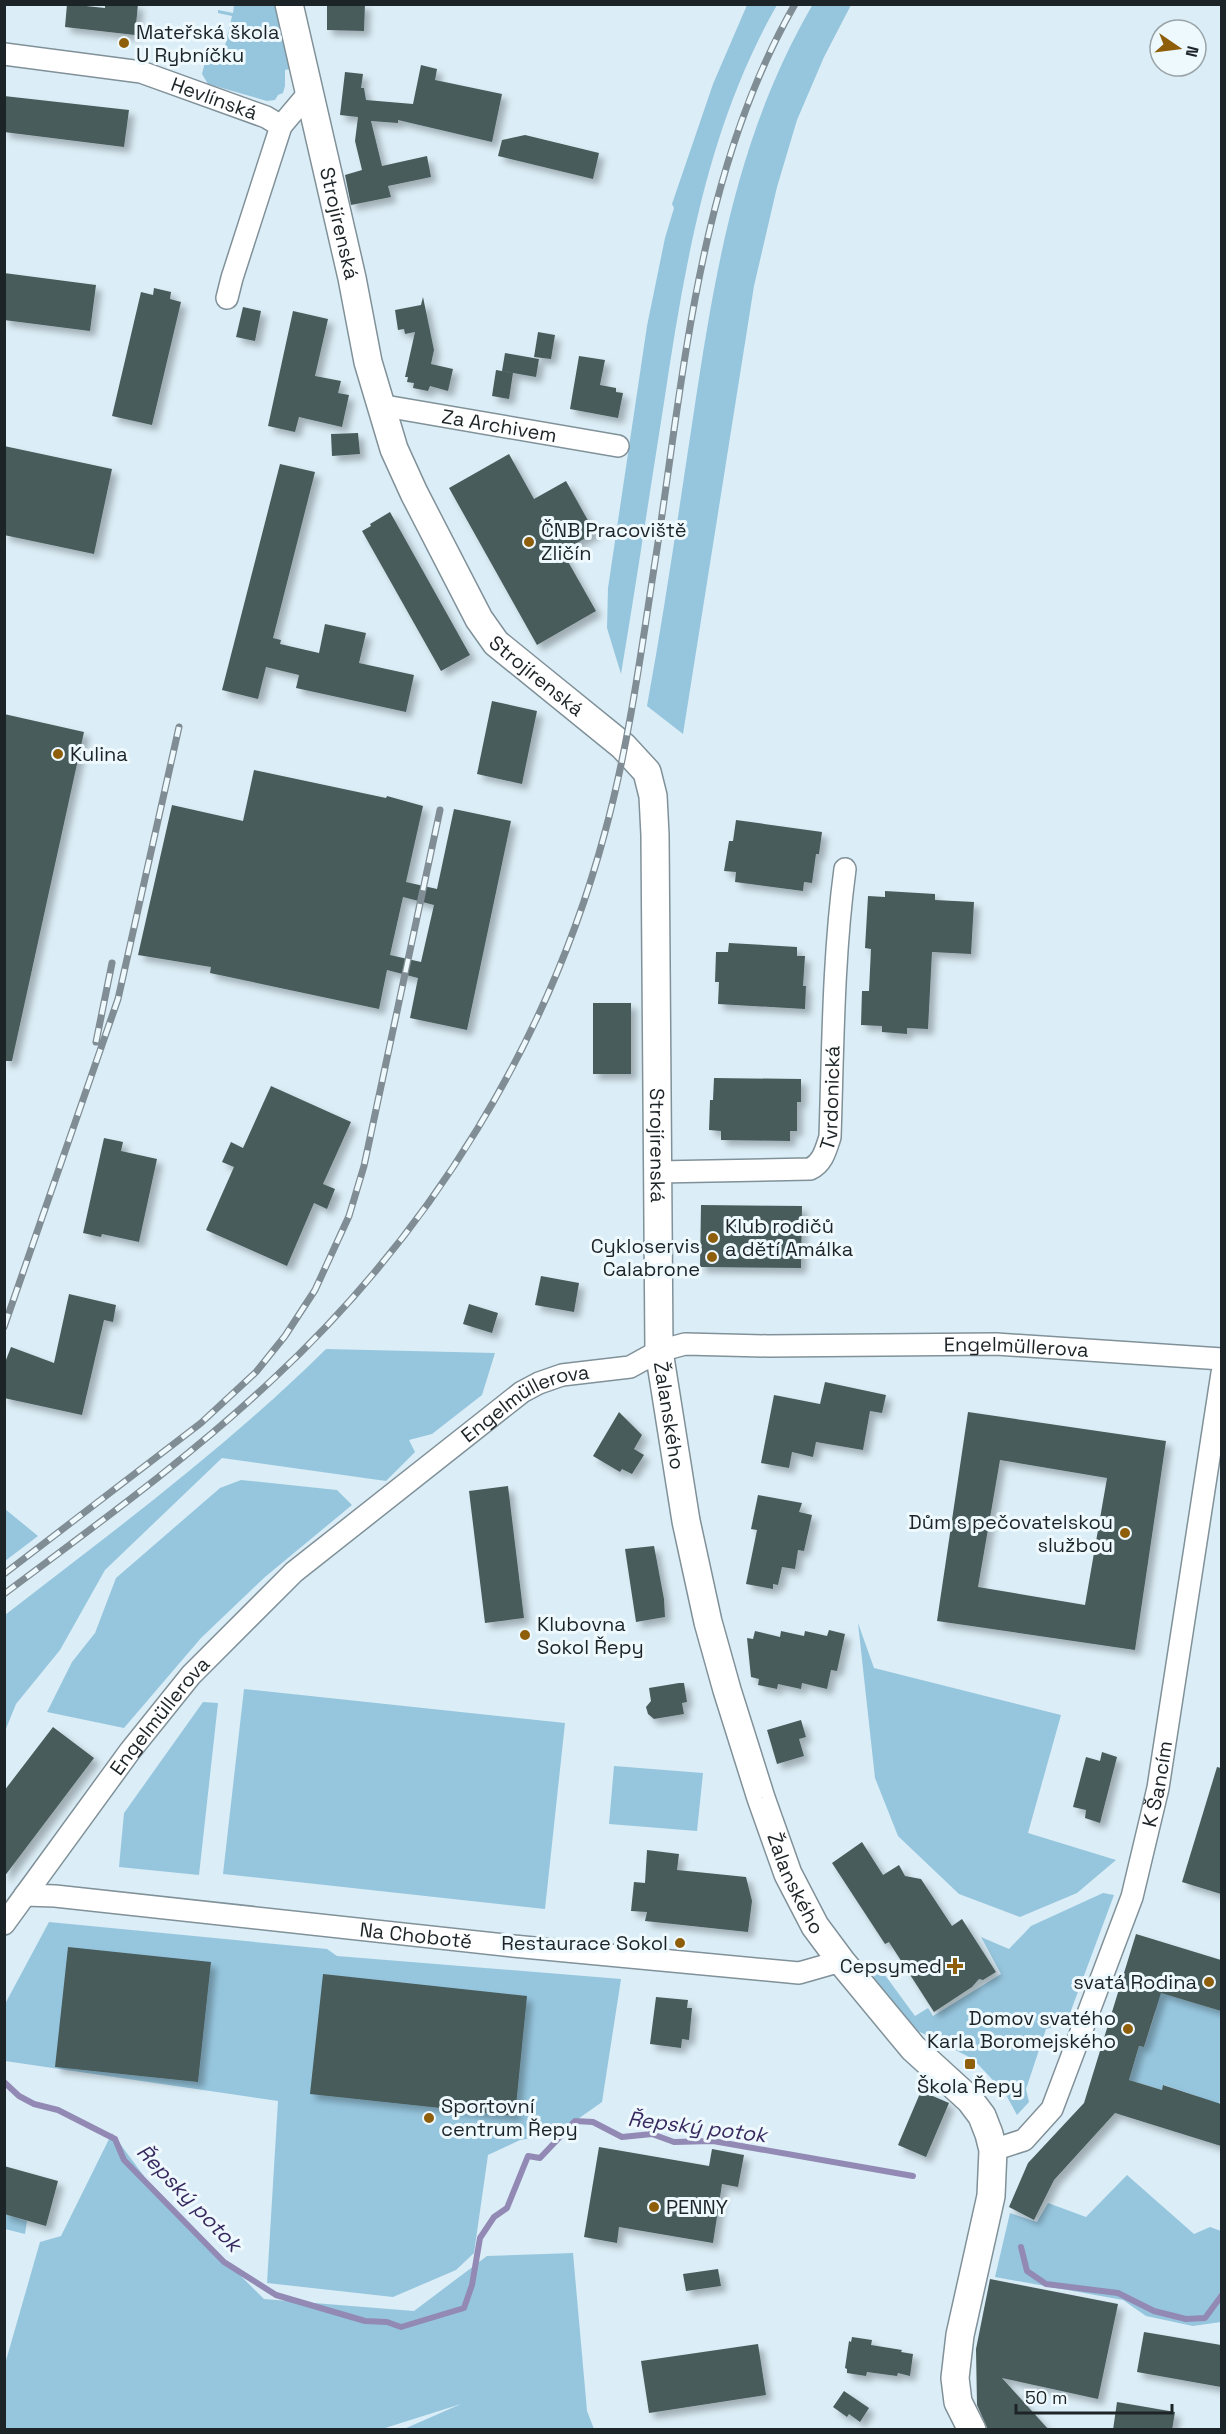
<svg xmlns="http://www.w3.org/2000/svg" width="1226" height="2434" font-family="'Space Grotesk',sans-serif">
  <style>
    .green { fill: #96c6de }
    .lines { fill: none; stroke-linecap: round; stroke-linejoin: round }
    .stream { stroke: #928ab4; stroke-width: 6 }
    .building { fill: #495c5c; fill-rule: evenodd; filter: url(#shadow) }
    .minor-casing { stroke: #809199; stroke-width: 24 }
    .tertiary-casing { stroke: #809199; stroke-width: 30 }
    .minor { stroke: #fff; stroke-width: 21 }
    .tertiary { stroke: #fff; stroke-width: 27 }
    .rail-casing { stroke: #818d94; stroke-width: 7 }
    .rail { stroke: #eef9fe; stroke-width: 4.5; stroke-dasharray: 14; stroke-linecap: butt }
    .poi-dot { fill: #8f5e0a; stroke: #eef9fe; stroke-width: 2 }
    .labels { text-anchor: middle; stroke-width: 6; stroke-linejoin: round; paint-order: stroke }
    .poi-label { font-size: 20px; fill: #1d2427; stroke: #eef9fe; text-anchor: start }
    .street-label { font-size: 20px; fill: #1d2427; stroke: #eef9fe }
    .water-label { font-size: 21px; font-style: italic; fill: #38295f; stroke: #eef9fe }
  </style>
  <defs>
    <filter id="shadow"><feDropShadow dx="5.5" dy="5.5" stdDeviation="3" flood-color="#0004"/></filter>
  </defs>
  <rect width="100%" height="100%" fill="#dbedf6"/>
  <path class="green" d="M 813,4 L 851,5 L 824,57 L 797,120 L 777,187 L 754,286 L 683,734 L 647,706 C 665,608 679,509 694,411 C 716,266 738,133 813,4 Z
    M 234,5 L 276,5 L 290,69 L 285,70 L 285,86 L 283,93 L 278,95 L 275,100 L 267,101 L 208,84 L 202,74 L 209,46 L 224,50 L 232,16 L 218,13 L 218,10 L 233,13 Z
    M 747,5 L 777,5 C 706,129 684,270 663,409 C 649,497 636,585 621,674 L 607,628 L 608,588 L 647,326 L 665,238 L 674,208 L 672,204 L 713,84 Z
    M 326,1349 L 495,1353 L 482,1395 L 432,1434 L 409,1440 L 415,1452 L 386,1481 L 222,1458 L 105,1570 L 60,1650 L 16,1704 L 5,1731 L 5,1615 C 115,1530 227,1447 326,1349 Z
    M 241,1480 L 337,1490 L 352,1505 L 265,1577 L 201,1638 L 124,1728 L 47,1712 L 72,1662 L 95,1633 L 116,1578 L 220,1488 Z
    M 5,1509 L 38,1536 L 5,1561 Z
    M 858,1623 L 874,1668 L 1061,1715 L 1028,1833 L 1116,1860 L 1077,1893 L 1020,1917 L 959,1894 L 898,1836 L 875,1778 Z
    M 244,1689 L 565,1723 L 545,1909 L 223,1874 Z
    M 203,1702 L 218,1703 L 199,1875 L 119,1867 L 124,1813 Z
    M 614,1766 L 703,1773 L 697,1831 L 609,1824 Z
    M 1103,1893 L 1114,1895 L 1066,2024 L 1046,2029 L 1026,2089 L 1029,2102 L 1017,2115 L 1005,2093 L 973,2059 L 916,2030 L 873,1977 L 882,1971 L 915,2016 L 928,2008 L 933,2016 L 1001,1974 L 981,1937 L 1009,1949 L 1031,1926 Z
    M 49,1922 L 327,1949 L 337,1956 L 621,1979 L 602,2102 L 558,2133 L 520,2140 L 488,2155 L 474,2253 L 456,2270 L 393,2297 L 267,2283 L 278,2101 L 5,2061 L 5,2004 Z
    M 1156,1991 L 1221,2011 L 1222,2095 L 1218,2107 L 1197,2096 L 1164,2085 L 1162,2090 L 1129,2080 L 1139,2046 L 1144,2047 L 1155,2013 Z
    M 112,2133 L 155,2191 L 264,2299 L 414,2311 L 487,2256 L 573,2253 L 587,2411 L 594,2429 L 404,2429 L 461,2404 L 382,2429 L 5,2429 L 5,2364 L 40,2242 L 61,2236 Z
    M 1127,2175 L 1194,2234 L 1210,2227 L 1221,2231 L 1221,2322 L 1193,2326 L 1146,2316 L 1123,2300 L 995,2277 L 1010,2213 L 1037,2222 L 1048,2203 L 1086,2217 Z
    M 5,2214 L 27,2221 L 25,2234 L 5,2229 Z"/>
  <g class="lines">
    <path class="stream" d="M 4,2082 L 19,2096 L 34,2104 L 58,2110 L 115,2139 L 124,2160 L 224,2262 L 276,2295 L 365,2321 L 387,2322 L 401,2327 L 464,2308 L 472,2285 L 480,2238 L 494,2217 L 507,2208 L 528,2156 L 540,2158 L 575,2121 L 593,2122 L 622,2137 L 652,2134 L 674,2142 L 713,2141 L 913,2176
      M 1021,2247 L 1027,2271 L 1046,2284 L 1118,2293 L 1154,2311 L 1186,2319 L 1205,2318 L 1222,2295"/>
  </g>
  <path class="building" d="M 67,4 L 105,8 L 105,4 L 138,4 L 135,35 L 65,27 Z
    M 327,4 L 365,4 L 364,31 L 327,30 Z
    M 421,65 L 437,69 L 435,80 L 502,94 L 492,142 L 398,120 L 398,123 L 371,121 L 382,166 L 427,156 L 431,177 L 388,186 L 391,197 L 351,205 L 345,175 L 362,170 L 355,141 L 358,117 L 340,115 L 345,72 L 363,74 L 361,88 L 364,88 L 366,100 L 413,104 Z
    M 4,96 L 129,110 L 124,147 L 4,132 Z
    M 525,135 L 599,153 L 593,179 L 498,156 L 502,140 Z
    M 4,273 L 96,285 L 90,331 L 4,320 Z
    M 154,288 L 171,292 L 170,299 L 181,302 L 152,425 L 112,416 L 141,292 L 153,295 Z
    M 423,297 L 434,350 L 431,364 L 453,369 L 448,391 L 430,386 L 428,391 L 413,388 L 414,383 L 407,382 L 408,377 L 405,377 L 415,332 L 405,334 L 404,329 L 398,330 L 395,310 L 421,305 Z
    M 243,307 L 261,311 L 255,341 L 236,337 Z
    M 293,311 L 328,319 L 315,376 L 341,381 L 338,393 L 349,395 L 342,427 L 299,417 L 295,432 L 268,426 Z
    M 538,332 L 555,335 L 551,359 L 534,357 Z
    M 505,353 L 539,359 L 536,377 L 502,371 Z
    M 579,356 L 605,360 L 600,385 L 616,388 L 616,392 L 623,393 L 618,418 L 570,409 Z
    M 496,370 L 513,373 L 509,399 L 492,396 Z
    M 358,433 L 360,454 L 332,456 L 331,434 Z
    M 4,446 L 112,469 L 94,554 L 4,535 Z
    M 509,454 L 534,499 L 566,481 L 595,533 L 562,551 L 596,611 L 537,645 L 449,488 Z
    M 280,464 L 315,472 L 273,638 L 281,640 L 280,644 L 319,653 L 325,624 L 366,633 L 359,663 L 414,675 L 406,712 L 296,688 L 299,675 L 266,667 L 258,699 L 222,690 Z
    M 390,512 L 470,655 L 441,671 L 362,531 L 371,526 L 370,524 Z
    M 492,701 L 537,711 L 522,784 L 477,774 Z
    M 4,714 L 84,732 L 12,1061 L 4,1061 Z
    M 254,770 L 386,798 L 387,796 L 423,806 L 406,882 L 437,889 L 454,809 L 511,821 L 467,1030 L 410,1018 L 418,978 L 387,970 L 379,1009 L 210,973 L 211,967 L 138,955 L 172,805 L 243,821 ZM 403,897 L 434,905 L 421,962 L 390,955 Z
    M 736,820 L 822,832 L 819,854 L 816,854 L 812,883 L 804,882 L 803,891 L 735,882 L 736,872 L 724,871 L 729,841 L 733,841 Z
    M 885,891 L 935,894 L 935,900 L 974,902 L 971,954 L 932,952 L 928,1029 L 907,1028 L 907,1034 L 882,1032 L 882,1026 L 861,1025 L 862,991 L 869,991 L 871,949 L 865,948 L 868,896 L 885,897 Z
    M 729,943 L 797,947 L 797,956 L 805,956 L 803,986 L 806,986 L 805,1009 L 718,1004 L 719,982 L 715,982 L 716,952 L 728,952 Z
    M 593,1003 L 631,1003 L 631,1074 L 593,1074 Z
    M 714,1078 L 801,1079 L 801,1102 L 797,1102 L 797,1131 L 790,1131 L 790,1141 L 721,1140 L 721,1131 L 709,1130 L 710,1100 L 713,1100 Z
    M 271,1086 L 351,1122 L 323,1184 L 335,1189 L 327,1209 L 314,1203 L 287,1266 L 206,1230 L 234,1167 L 222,1162 L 231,1142 L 243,1148 Z
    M 104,1138 L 123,1142 L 121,1151 L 157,1159 L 139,1242 L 102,1234 L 101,1237 L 83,1233 Z
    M 701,1205 L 802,1206 L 801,1268 L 700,1267 Z
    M 541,1276 L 579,1283 L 574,1312 L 535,1305 Z
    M 69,1294 L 116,1305 L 113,1322 L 104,1320 L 82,1415 L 4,1398 L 4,1365 L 11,1347 L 54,1363 Z
    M 469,1304 L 498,1313 L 492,1333 L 463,1324 Z
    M 825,1382 L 886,1395 L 882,1413 L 870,1411 L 863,1450 L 816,1442 L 813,1457 L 792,1452 L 789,1468 L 761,1463 L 774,1395 L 820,1404 Z
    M 619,1412 L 642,1435 L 634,1449 L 644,1455 L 632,1474 L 622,1469 L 620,1472 L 593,1456 Z
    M 968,1412 L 1166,1441 L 1135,1650 L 937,1621 ZM 1000,1460 L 1107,1478 L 1085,1605 L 978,1587 Z
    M 508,1486 L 524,1618 L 485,1623 L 469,1491 Z
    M 758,1495 L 802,1503 L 799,1512 L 812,1515 L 804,1551 L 798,1550 L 795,1569 L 782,1567 L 778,1585 L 773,1584 L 773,1589 L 746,1584 L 757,1530 L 751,1529 Z
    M 654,1546 L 664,1599 L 665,1617 L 636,1622 L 625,1549 Z
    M 829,1630 L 845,1634 L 837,1671 L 831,1670 L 827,1689 L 802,1683 L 801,1689 L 778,1684 L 777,1689 L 758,1685 L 759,1679 L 751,1677 L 747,1638 L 753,1639 L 755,1631 L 780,1637 L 781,1631 L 804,1636 L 805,1631 L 827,1636 Z
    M 679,1683 L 684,1683 L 687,1702 L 682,1703 L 684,1714 L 654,1719 L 648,1714 L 646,1707 L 651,1701 L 649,1688 Z
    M 801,1720 L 806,1737 L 799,1739 L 804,1756 L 777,1764 L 767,1730 Z
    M 53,1727 L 94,1758 L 4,1877 L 4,1791 Z
    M 1102,1752 L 1117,1757 L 1100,1823 L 1085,1818 L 1086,1810 L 1073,1807 L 1086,1757 L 1100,1761 Z
    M 1217,1767 L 1221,1768 L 1221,1894 L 1182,1882 Z
    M 862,1842 L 883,1875 L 899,1865 L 905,1876 L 921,1879 L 952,1926 L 962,1919 L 996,1972 L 983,1980 L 979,1979 L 972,1987 L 934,2012 L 889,1942 L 885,1944 L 832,1863 Z
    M 647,1850 L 679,1854 L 677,1870 L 746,1877 L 752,1901 L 748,1932 L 645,1921 L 647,1912 L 631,1911 L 634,1882 L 645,1883 Z
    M 1136,1934 L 1221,1960 L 1221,2011 L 1161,1993 L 1144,2047 L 1139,2046 L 1129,2080 L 1162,2090 L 1163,2085 L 1221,2104 L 1221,2146 L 1115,2113 L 1054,2180 L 1034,2220 L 1009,2207 L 1028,2163 L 1084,2103 Z
    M 68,1947 L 211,1962 L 198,2082 L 55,2067 Z
    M 323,1974 L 527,1996 L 515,2116 L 310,2094 Z
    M 656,1997 L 688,2000 L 687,2008 L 692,2008 L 689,2040 L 682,2039 L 681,2048 L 650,2044 Z
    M 921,2091 L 949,2103 L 926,2157 L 898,2145 Z
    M 599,2147 L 709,2166 L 712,2149 L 744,2155 L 738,2187 L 722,2184 L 713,2243 L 619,2227 L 617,2243 L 584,2237 Z
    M 4,2166 L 58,2181 L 46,2226 L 4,2214 Z
    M 718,2269 L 721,2286 L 686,2291 L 683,2274 Z
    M 990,2279 L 1118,2304 L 1098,2399 L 1002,2378 L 1049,2430 L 988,2430 L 977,2405 L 976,2349 Z
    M 1144,2332 L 1221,2345 L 1221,2387 L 1137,2372 Z
    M 852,2337 L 872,2340 L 871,2345 L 902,2350 L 901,2352 L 913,2354 L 910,2376 L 898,2373 L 897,2376 L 867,2372 L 866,2376 L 847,2373 L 847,2369 L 845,2368 L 849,2341 L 851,2342 Z
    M 758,2344 L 766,2395 L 649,2413 L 641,2361 Z
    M 844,2391 L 869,2408 L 860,2422 L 849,2414 L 847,2417 L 833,2407 Z
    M 1117,2402 L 1175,2412 L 1172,2430 L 1113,2430 Z"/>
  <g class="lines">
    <g class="minor-casing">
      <g id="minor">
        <path id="s1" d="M 4,54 L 141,72 L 266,117 L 281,126"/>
        <path d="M 227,298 L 232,278 L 281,126 L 308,94"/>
        <path id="s2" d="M 379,405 L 618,446"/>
        <path id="s3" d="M 658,1172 L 810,1169 C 823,1163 826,1149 830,1137 C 833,1047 833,958 845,869"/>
        <path id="s4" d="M 25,1895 L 55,1896 L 513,1946 L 799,1973 L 841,1961"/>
        <path id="s5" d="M 4,1924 L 130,1751 L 191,1675 L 294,1572 L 522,1392 L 539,1383 L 562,1375 L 630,1367 L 659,1351 L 685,1344 L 768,1346 L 996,1344 L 1222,1359"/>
        <path id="s6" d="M 993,2150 L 1024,2140 L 1052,2109 L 1132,1897 L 1158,1788 L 1222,1373"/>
      </g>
    </g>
    <g class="tertiary-casing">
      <g id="tertiary">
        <path id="s7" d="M 289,4 L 352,278 L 368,362 L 394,449 L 414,493 L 479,619 L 496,643 L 623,746 L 647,772 L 653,796 L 655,835 L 659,1351 L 686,1521 L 708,1622 L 727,1690 L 761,1798 L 788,1874 L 815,1926 L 841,1961 L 913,2048 L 970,2100 L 982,2116 L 989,2134 L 993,2150 L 991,2196 L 960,2335 L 955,2378 L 958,2402 L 972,2430"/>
      </g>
    </g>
    <use href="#minor" class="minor"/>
    <use href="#tertiary" class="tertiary"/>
    <g class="rail-casing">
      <path id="rail" d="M 96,1042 L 112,963
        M 4,1327 L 118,999 L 179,727
        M 4,1574 L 201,1423 L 256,1372 L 285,1336 L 315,1290 L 349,1216 L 364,1166 L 440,810
        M 4,1594 C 96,1525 189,1458 272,1380 C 431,1233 549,1041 605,832 C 630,740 642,644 657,549 C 685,364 700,170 795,4"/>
    </g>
    <use href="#rail" class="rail"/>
  </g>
  <g class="poi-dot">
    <circle cx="124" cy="43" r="6"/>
    <circle cx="529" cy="542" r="6"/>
    <circle cx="58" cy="754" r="6"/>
    <circle cx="713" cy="1238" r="6"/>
    <circle cx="712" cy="1257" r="6"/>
    <circle cx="1125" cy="1533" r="6"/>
    <circle cx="525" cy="1635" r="6"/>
    <circle cx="680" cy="1943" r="6"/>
    <path d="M952 1957h6v6h6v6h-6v6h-6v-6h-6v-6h6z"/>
    <circle cx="1209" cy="1982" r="6"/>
    <circle cx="1128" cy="2029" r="6"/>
    <rect x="964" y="2058" width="12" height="12" rx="3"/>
    <circle cx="429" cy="2118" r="6"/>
    <circle cx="654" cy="2207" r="6"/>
  </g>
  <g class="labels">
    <g class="poi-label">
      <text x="136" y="39">Mateřská škola<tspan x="136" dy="23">U Rybníčku</tspan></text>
      <text x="541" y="537">ČNB Pracoviště<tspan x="541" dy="23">Zličín</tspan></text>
      <text x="70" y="761">Kulina</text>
      <text x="725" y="1233">Klub rodičů<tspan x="725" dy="23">a dětí Amálka</tspan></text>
      <text x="700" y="1253" text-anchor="end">Cykloservis<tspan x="700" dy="23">Calabrone</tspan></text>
      <text x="1113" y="1529" text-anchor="end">Dům s pečovatelskou<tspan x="1113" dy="23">službou</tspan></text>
      <text x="537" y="1631">Klubovna<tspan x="537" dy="23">Sokol Řepy</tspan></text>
      <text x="668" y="1950" text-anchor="end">Restaurace Sokol</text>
      <text x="942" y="1973" text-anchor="end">Cepsymed</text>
      <text x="1197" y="1989" text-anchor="end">svatá Rodina</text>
      <text x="1116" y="2025" text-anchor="end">Domov svatého<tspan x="1116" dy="23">Karla Boromejského</tspan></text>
      <text x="970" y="2093" text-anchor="middle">Škola Řepy</text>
      <text x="441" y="2113">Sportovní<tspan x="441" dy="23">centrum Řepy</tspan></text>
      <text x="666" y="2214">PENNY</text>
    </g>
    <g class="street-label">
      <text dy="7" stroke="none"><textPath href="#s1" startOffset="216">Hevlínská</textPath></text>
      <text dy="7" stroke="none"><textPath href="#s7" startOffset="225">Strojírenská</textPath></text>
      <text dy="7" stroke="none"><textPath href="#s2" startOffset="122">Za Archivem</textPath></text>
      <text dy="7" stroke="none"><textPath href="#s7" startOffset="729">Strojírenská</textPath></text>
      <text dy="7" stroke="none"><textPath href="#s3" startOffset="230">Tvrdonická</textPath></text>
      <text dy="7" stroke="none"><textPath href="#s7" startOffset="1250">Strojírenská</textPath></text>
      <text dy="7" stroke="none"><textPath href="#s5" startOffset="1251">Engelmüllerova</textPath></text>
      <text dy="7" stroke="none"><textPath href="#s5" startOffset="746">Engelmüllerova</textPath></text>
      <text dy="7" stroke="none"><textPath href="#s7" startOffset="1521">Žalanského</textPath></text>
      <text dy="7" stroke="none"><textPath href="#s5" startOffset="260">Engelmüllerova</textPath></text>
      <text dy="7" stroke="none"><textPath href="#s6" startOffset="417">K Šancím</textPath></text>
      <text dy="7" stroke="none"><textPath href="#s7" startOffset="2007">Žalanského</textPath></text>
      <text dy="7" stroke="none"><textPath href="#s4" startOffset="393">Na Chobotě</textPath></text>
    </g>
    <g class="water-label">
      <text transform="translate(697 2127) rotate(7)" y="7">Řepský potok</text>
      <text transform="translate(189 2198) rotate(46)" y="7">Řepský potok</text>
    </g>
  </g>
  <rect width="1226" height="2434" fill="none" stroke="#1d2427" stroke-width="12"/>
  <g transform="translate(1178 48) rotate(104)"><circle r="28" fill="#eef9fe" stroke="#9aa4a8" stroke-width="1.5"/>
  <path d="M0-4.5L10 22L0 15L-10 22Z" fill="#8f5e0a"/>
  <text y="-9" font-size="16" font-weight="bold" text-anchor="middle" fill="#1d2427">N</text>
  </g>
  <path d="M1016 2404v9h156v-9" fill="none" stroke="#1d2427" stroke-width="3"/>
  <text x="1025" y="2404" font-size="18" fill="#1d2427" stroke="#eef9fe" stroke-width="4.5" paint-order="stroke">50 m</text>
</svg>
